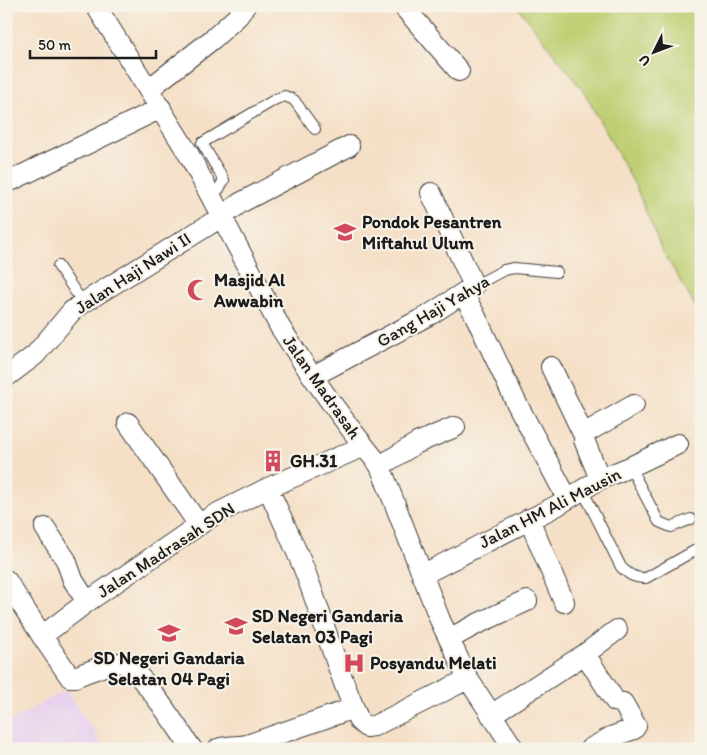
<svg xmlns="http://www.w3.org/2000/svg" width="707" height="755" font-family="Itim,sans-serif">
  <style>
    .built { fill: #e8d2ee }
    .green { fill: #bdcf72; stroke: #6c7647 }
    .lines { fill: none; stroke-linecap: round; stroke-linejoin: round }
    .service-casing { stroke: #3d3936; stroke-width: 12 }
    .minor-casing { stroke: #3d3936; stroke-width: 22 }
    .service { stroke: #fff; stroke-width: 10 }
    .minor { stroke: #fff; stroke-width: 20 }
    .labels { text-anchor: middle; stroke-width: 4; stroke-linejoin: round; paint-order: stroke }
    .poi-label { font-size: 18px; font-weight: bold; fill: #1c1c1c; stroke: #f7f3e8; text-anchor: start }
    .street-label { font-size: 18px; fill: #1c1c1c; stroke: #f7f3e8 }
  </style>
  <rect width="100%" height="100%" fill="#f7f3e8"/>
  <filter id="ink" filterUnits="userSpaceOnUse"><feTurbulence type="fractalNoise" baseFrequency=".02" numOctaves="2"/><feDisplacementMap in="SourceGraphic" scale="10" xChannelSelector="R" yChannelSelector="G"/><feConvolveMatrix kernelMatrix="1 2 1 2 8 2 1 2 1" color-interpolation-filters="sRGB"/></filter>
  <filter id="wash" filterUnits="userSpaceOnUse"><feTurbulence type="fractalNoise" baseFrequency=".0096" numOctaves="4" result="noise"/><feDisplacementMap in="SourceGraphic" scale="20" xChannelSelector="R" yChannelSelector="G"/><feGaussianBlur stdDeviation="1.12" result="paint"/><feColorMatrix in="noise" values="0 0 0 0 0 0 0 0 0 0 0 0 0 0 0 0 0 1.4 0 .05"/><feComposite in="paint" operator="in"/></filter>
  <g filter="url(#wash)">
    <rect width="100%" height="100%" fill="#f5e0c7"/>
    <path class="built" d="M 66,689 L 106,749 L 6,749 L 6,724 Z"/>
    <path class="green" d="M 517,6 L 701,6 L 701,316 L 661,248 L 636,187 L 584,92 Z"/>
  </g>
  <g filter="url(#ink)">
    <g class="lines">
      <g class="service-casing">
        <path id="service" d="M 210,193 L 219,189 L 224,180 L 202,143 L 276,99 L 285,96 L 294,100 L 315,129
          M 58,266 L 83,303
          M 474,286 L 504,270 L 514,268 L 557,272
          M 630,467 L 659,522 L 671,527 L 691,519
          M 582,489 L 621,567 C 629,575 634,578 646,578 L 701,547"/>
      </g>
      <g class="minor-casing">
        <path id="minor" d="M 96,6 L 188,153 L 280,327 C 310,375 344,422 380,466 L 440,620 L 468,679 L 514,749
          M 403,6 L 459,71
          M 149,89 L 214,38 L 238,16 L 245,6
          M 6,183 L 161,108
          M 463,294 L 474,313 L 516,402 L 567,498
          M 551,367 L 584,436
          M 313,376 L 431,314 L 474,286 L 431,193
          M 6,377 L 35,355 L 72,311 L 83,303 L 223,216 L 240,203 L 349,146
          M 128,423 L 199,525
          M 380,466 L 417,443 L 455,427
          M 600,479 L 584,440 L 584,436 L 587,432 L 634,405
          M 529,519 L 564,602
          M 45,528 L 66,560 L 73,580 L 87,602
          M 422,575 L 558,505 L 600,479 L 630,467 L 678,444
          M 6,580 L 42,636 L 87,602 L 212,516 L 268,488 L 364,446
          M 42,636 L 70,677 L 75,677 C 84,673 115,661 122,663 C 141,669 179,731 192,749
          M 449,639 L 477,624 L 527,601
          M 585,654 L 615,701 L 623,703 L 636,726 L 634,729 L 611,737 L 590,749
          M 354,708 L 359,721 L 366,727 L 374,726 L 468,679
          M 491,715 L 585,654 L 617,630
          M 218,749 C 227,745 237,747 247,745 L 354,708 C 334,662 322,615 304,569 C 293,542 280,515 268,488"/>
      </g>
      <use href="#service" class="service"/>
      <use href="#minor" class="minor"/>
    </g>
  </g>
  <defs>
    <g id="school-bare" transform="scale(1.725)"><path d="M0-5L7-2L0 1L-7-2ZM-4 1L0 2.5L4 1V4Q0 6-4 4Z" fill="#d1495b" stroke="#f7f3e8" stroke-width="2.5" paint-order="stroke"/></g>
    <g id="mosque-bare" transform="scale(1.725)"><path d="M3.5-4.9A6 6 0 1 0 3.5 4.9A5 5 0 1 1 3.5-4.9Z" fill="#d1495b" stroke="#f7f3e8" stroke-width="2.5" paint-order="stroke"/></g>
    <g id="building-bare" transform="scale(1.725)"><path d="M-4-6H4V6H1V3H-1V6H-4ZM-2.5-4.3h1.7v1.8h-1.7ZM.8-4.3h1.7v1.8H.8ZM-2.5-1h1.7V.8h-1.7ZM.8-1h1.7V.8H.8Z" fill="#d1495b" stroke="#f7f3e8" stroke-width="2.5" paint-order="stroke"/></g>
    <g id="hospital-bare" transform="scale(1.725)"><path d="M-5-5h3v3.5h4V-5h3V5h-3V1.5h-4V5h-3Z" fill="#d1495b" stroke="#f7f3e8" stroke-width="2.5" paint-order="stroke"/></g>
  </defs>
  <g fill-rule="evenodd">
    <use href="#school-bare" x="345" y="232"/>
    <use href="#mosque-bare" x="198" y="290"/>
    <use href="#building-bare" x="273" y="461"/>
    <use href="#school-bare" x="236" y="626"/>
    <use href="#school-bare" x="169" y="633"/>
    <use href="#hospital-bare" x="354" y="663"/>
  </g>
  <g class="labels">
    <g class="poi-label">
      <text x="362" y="228">Pondok Pesantren<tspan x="362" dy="21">Miftahul Ulum</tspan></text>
      <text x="214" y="286">Masjid Al<tspan x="214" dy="21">Awwabin</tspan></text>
      <text x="290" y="467">GH.31</text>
      <text x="252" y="622">SD Negeri Gandaria<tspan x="252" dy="21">Selatan 03 Pagi</tspan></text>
      <text x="169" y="664" text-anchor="middle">SD Negeri Gandaria<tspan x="169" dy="21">Selatan 04 Pagi</tspan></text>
      <text x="370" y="669">Posyandu Melati</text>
    </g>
    <g class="street-label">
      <text transform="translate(133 273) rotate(-33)" y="6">Jalan Haji Nawi II</text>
      <text transform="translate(433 311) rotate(-30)" y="6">Gang Haji Yahya</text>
      <text transform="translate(322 387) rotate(55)" y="6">Jalan Madrasah</text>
      <text transform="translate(550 508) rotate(-27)" y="6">Jalan HM Ali Mausin</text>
      <text transform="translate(166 550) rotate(-33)" y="6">Jalan Madrasah SDN</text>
    </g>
  </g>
  <rect width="707" height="755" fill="none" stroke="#f7f3e8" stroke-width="25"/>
  <g transform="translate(654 52) rotate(228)" stroke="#f7f3e8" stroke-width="4" paint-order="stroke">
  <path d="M0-4L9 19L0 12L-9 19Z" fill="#1c1c1c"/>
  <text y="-8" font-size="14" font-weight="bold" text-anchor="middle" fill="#1c1c1c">U</text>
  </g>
  <path d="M30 50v8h126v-8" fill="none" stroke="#1c1c1c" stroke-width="2.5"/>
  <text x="38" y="50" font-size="15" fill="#1c1c1c" stroke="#f7f3e8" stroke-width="4" paint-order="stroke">50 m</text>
</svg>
